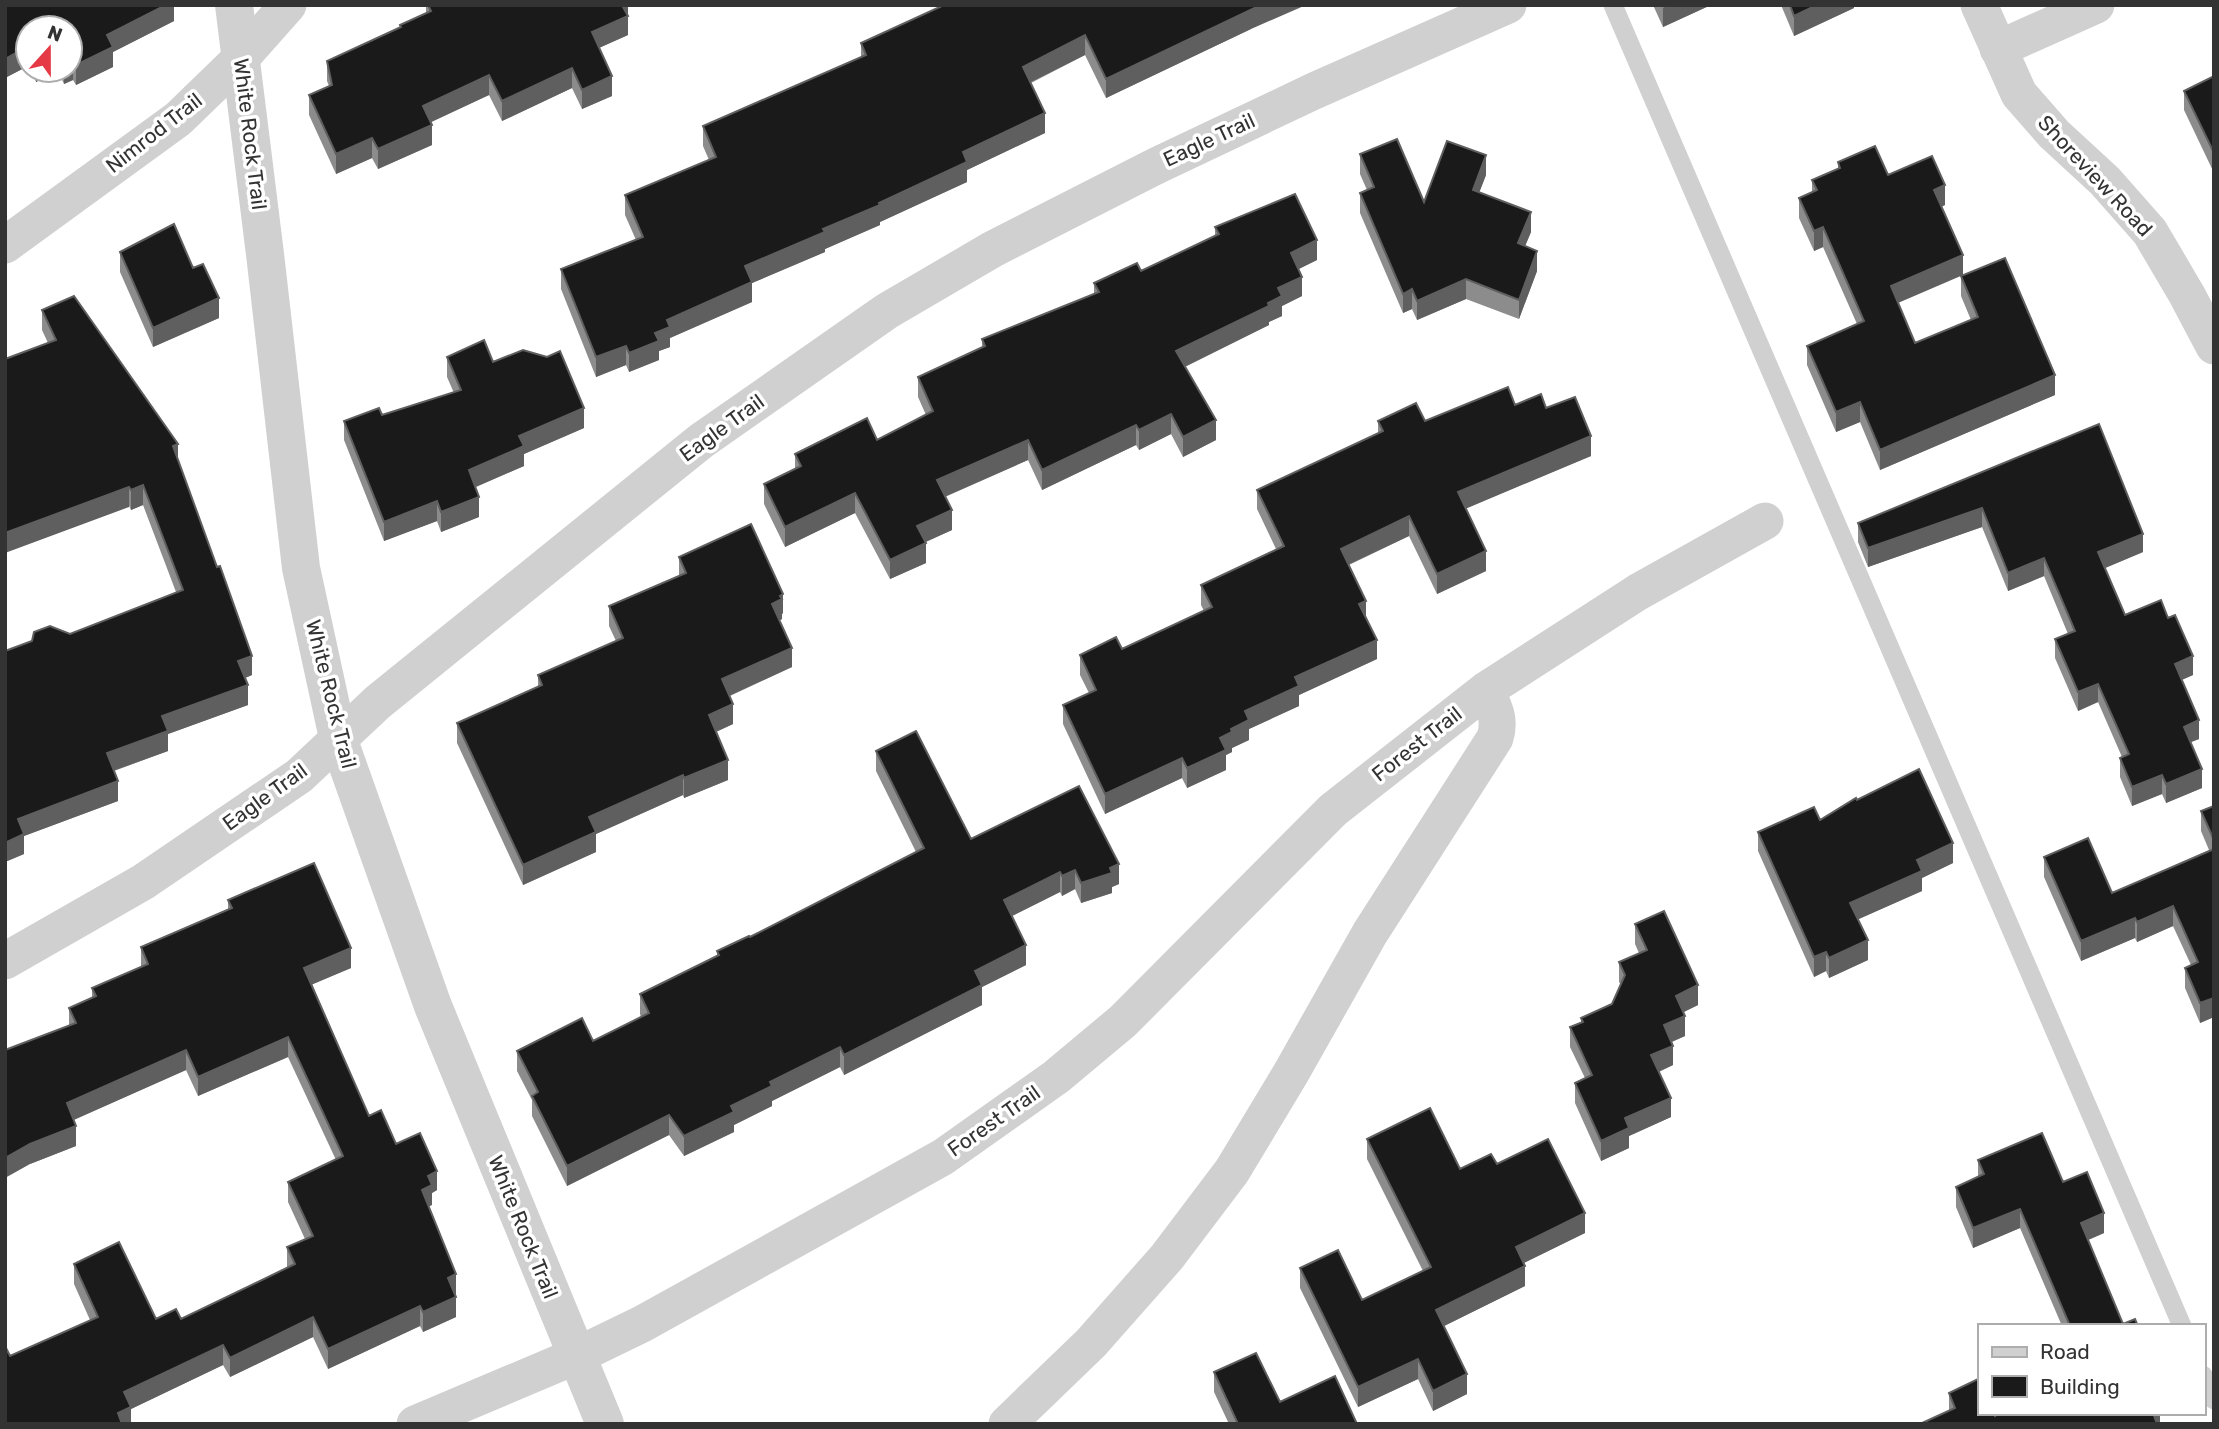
<svg xmlns="http://www.w3.org/2000/svg" width="2219" height="1429" font-family="Rubik,sans-serif">
  <style>
    .lines { fill: none; stroke-linecap: round; stroke-linejoin: round }
    .service { stroke: #d0d0d0; stroke-width: 19 }
    .minor { stroke: #d0d0d0; stroke-width: 37 }
    .tertiary { stroke: #d0d0d0; stroke-width: 38 }
    .wall { fill: #8c8c8c }
    .shaded-wall { fill: #5f5f5f }
    .building { fill: #1a1a1a; stroke: #5f5f5f; stroke-width: 2 }
    .labels { text-anchor: middle; stroke-width: 7; stroke-linejoin: round; paint-order: stroke }
    .street-label { font-size: 21px; fill: #333; stroke: #fff }
  </style>
  <rect width="100%" height="100%" fill="#fff"/>
  <g class="lines">
    <path class="service" d="M 1613,5 L 2182,1326
      M 2203,1375 L 2214,1400"/>
    <path class="minor" d="M 1979,5 L 2019,94 L 2054,134 L 2105,181 L 2150,232 L 2187,295 L 2214,346
      M 1998,49 L 2096,5
      M 5,245 L 178,119 L 241,58 L 288,5
      M 5,961 L 143,882 L 299,776 L 378,702 L 701,441 L 887,311 L 993,249 L 1156,166 L 1314,91 L 1508,5
      M 415,1424 L 576,1356 L 642,1324 L 943,1157 L 1056,1077 L 1123,1021 L 1333,810 L 1486,690 L 1638,592 L 1765,521
      M 1007,1424 L 1091,1343 L 1167,1257 L 1232,1171 L 1291,1073 L 1370,933 L 1495,738 C 1501,719 1494,708 1486,690"/>
    <path class="tertiary" d="M 234,5 L 265,254 L 301,568 L 338,738 L 433,1006 L 605,1424"/>
  </g>
  <path class="wall" d="M 5,5 L 174,5 L 174,21 L 113,52 L 113,67 L 76,85 L 73,80 L 64,84 L 58,71 L 36,82 L 31,70 L 70,70 L 70,28 L 28,28 L 28,66 L 5,78 Z
    M 426,5 L 628,5 L 628,35 L 599,48 L 612,96 L 582,109 L 572,88 L 502,121 L 489,95 L 430,122 L 432,145 L 378,169 L 372,158 L 336,174 L 309,115 L 309,95 L 329,86 L 327,81 L 327,61 L 400,28 L 400,25 L 426,13 Z
    M 1653,5 L 1711,5 L 1663,27 Z
    M 1781,5 L 1854,5 L 1854,8 L 1794,36 Z
    M 1251,29 L 1106,98 L 1085,55 L 1031,83 L 1045,133 L 967,170 L 967,182 L 880,222 L 880,225 L 825,249 L 825,252 L 752,283 L 752,302 L 670,338 L 670,347 L 659,351 L 659,360 L 629,372 L 626,365 L 596,377 L 561,289 L 561,269 L 636,240 L 625,215 L 625,195 L 709,160 L 703,146 L 703,126 L 861,57 L 861,43 Z
    M 2214,76 L 2214,173 L 2184,110 L 2184,91 Z
    M 1360,154 L 1424,202 L 1486,175 L 1479,192 L 1531,232 L 1525,246 L 1537,271 L 1519,319 L 1466,299 L 1417,320 L 1412,309 L 1403,313 L 1360,213 L 1360,193 L 1367,190 L 1360,174 Z
    M 1838,162 L 1888,175 L 1945,205 L 1941,207 L 1898,303 L 1915,343 L 1971,320 L 1961,296 L 1961,276 L 2055,395 L 1880,470 L 1860,422 L 1836,432 L 1807,365 L 1807,346 L 1857,324 L 1823,247 L 1814,251 L 1799,218 L 1799,198 L 1812,192 L 1812,180 L 1838,169 Z
    M 1215,227 L 1317,260 L 1298,269 L 1302,296 L 1282,306 L 1282,316 L 1269,322 L 1269,325 L 1185,367 L 1216,440 L 1183,457 L 1171,434 L 1139,450 L 1136,445 L 1042,490 L 1028,460 L 945,497 L 952,530 L 925,542 L 926,563 L 890,579 L 855,513 L 785,547 L 764,504 L 764,484 L 795,469 L 795,454 L 877,440 L 926,415 L 918,397 L 918,377 L 982,348 L 982,339 L 1094,294 L 1094,283 L 1141,271 L 1215,236 Z
    M 120,252 L 193,268 L 219,318 L 153,347 L 120,272 Z
    M 42,310 L 178,460 L 252,675 L 245,678 L 248,705 L 168,734 L 168,751 L 114,771 L 118,801 L 24,836 L 24,854 L 5,862 L 5,651 L 70,634 L 176,592 L 143,505 L 131,510 L 48,343 L 42,330 Z
    M 447,357 L 493,362 L 584,428 L 524,454 L 524,466 L 475,487 L 479,517 L 441,532 L 437,521 L 384,541 L 344,440 L 344,421 L 382,415 L 454,393 L 447,377 Z
    M 1515,405 L 1546,408 L 1591,456 L 1466,508 L 1486,571 L 1437,594 L 1409,536 L 1349,565 L 1366,616 L 1377,659 L 1299,695 L 1299,706 L 1249,729 L 1249,740 L 1232,748 L 1232,752 L 1226,755 L 1226,770 L 1187,788 L 1182,778 L 1105,814 L 1063,724 L 1063,705 L 1089,693 L 1080,675 L 1080,655 L 1122,649 L 1204,611 L 1201,605 L 1201,585 L 1276,549 L 1257,509 L 1257,490 L 1378,433 L 1378,421 L 1425,421 Z
    M 2099,424 L 2143,552 L 2105,568 L 2125,615 L 2168,618 L 2193,675 L 2181,680 L 2199,739 L 2190,742 L 2202,788 L 2166,803 L 2162,794 L 2132,806 L 2120,777 L 2120,758 L 2122,757 L 2098,702 L 2078,711 L 2055,658 L 2055,639 L 2068,634 L 2044,576 L 2008,591 L 1982,527 L 1868,567 L 1858,542 L 1858,523 Z
    M 679,557 L 783,613 L 782,614 L 782,619 L 779,621 L 792,667 L 730,696 L 733,724 L 716,732 L 728,780 L 684,798 L 683,795 L 596,834 L 596,852 L 523,885 L 457,743 L 457,723 L 538,687 L 538,675 L 616,641 L 609,626 L 609,606 L 679,576 Z
    M 876,751 L 971,839 L 1119,884 L 1112,887 L 1112,893 L 1081,903 L 1075,889 L 1062,896 L 1060,892 L 1012,916 L 1026,965 L 982,987 L 982,1005 L 844,1075 L 840,1067 L 772,1101 L 772,1106 L 734,1125 L 734,1132 L 684,1156 L 669,1135 L 567,1186 L 532,1116 L 532,1100 L 517,1071 L 517,1051 L 593,1041 L 641,1017 L 640,1014 L 640,994 L 717,956 L 717,951 L 750,937 L 916,852 L 876,771 Z
    M 1857,800 L 1953,863 L 1922,878 L 1922,891 L 1858,919 L 1868,960 L 1829,978 L 1826,971 L 1814,977 L 1758,851 L 1758,832 L 1820,820 Z
    M 2214,806 L 2214,1017 L 2200,1023 L 2185,988 L 2185,968 L 2191,965 L 2173,926 L 2137,942 L 2135,938 L 2081,961 L 2044,877 L 2044,857 L 2112,893 L 2209,850 L 2201,831 L 2201,811 Z
    M 228,900 L 351,968 L 312,984 L 369,1116 L 437,1190 L 432,1193 L 432,1205 L 429,1206 L 456,1294 L 456,1317 L 423,1332 L 420,1326 L 328,1369 L 313,1337 L 230,1377 L 223,1365 L 131,1409 L 131,1424 L 10,1356 L 90,1320 L 74,1284 L 74,1264 L 156,1319 L 181,1319 L 287,1267 L 287,1247 L 305,1239 L 288,1202 L 288,1182 L 336,1160 L 288,1057 L 198,1096 L 186,1070 L 73,1120 L 76,1146 L 30,1164 L 69,1025 L 69,1008 L 92,998 L 92,988 L 141,967 L 141,947 L 228,909 Z
    M 1635,924 L 1698,1005 L 1683,1012 L 1685,1036 L 1672,1042 L 1673,1065 L 1659,1072 L 1671,1117 L 1629,1136 L 1629,1148 L 1601,1161 L 1575,1103 L 1575,1083 L 1585,1078 L 1570,1047 L 1570,1027 L 1581,1022 L 1581,1018 L 1612,1004 L 1621,985 L 1619,982 L 1619,962 L 1639,953 L 1635,944 Z
    M 1367,1139 L 1460,1169 L 1497,1164 L 1585,1233 L 1523,1263 L 1525,1286 L 1444,1326 L 1467,1394 L 1433,1411 L 1418,1379 L 1358,1407 L 1300,1288 L 1300,1268 L 1362,1300 L 1423,1271 L 1367,1159 Z
    M 1978,1160 L 2063,1182 L 2104,1233 L 2088,1240 L 2123,1324 L 2138,1326 L 2062,1326 L 2020,1228 L 1973,1248 L 1956,1207 L 1956,1187 L 1978,1177 Z
    M 1214,1372 L 1280,1402 L 1357,1424 L 1229,1424 L 1214,1392 Z
    M 1949,1393 L 1995,1416 L 2160,1413 L 2160,1424 L 1920,1424 L 1949,1411 Z"/>
  <path class="shaded-wall" d="M 166,5 L 174,5 L 174,21 L 113,52 L 113,67 L 76,85 L 76,65 L 107,35 Z
    M 628,5 L 628,35 L 592,51 L 592,32 L 623,7 Z
    M 1261,5 L 1306,5 L 1251,29 L 1106,98 L 1106,79 Z
    M 1668,5 L 1711,5 L 1663,27 L 1663,8 Z
    M 1817,5 L 1854,5 L 1854,8 L 1794,36 L 1794,16 Z
    M 1085,35 L 1085,55 L 1023,86 L 1023,67 Z
    M 28,46 L 28,66 L 5,78 L 5,59 Z
    M 73,60 L 73,80 L 64,84 L 64,70 L 70,70 L 70,61 Z
    M 572,68 L 572,88 L 502,121 L 502,101 Z
    M 36,70 L 58,70 L 58,71 L 36,82 Z
    M 489,75 L 489,95 L 423,126 L 423,106 Z
    M 612,76 L 612,96 L 582,109 L 582,90 Z
    M 1045,113 L 1045,133 L 967,170 L 967,182 L 880,222 L 880,225 L 825,249 L 825,252 L 752,283 L 752,302 L 670,338 L 670,347 L 659,351 L 659,360 L 629,372 L 629,353 L 655,333 L 667,320 L 745,266 L 879,203 L 963,152 Z
    M 432,125 L 432,145 L 378,169 L 378,149 Z
    M 372,138 L 372,158 L 336,174 L 336,154 Z
    M 1486,155 L 1486,175 L 1473,209 L 1473,190 Z
    M 1945,185 L 1945,205 L 1934,210 L 1934,190 Z
    M 1531,212 L 1531,232 L 1518,263 L 1518,243 Z
    M 1823,227 L 1823,247 L 1814,251 L 1814,231 Z
    M 1317,240 L 1317,260 L 1291,273 L 1291,253 Z
    M 1537,251 L 1537,271 L 1519,319 L 1519,300 Z
    M 1963,255 L 1963,275 L 1891,306 L 1891,286 Z
    M 1302,277 L 1302,296 L 1282,306 L 1282,316 L 1269,322 L 1269,325 L 1176,371 L 1176,351 L 1268,303 L 1278,288 Z
    M 1466,279 L 1466,299 L 1417,320 L 1417,301 Z
    M 1412,289 L 1412,309 L 1403,313 L 1403,294 Z
    M 219,298 L 219,318 L 153,347 L 153,328 Z
    M 626,346 L 626,365 L 596,377 L 596,357 Z
    M 2055,375 L 2055,395 L 1880,470 L 1880,450 Z
    M 1860,402 L 1860,422 L 1836,432 L 1836,412 Z
    M 584,408 L 584,428 L 524,454 L 524,466 L 469,490 L 469,470 L 519,436 Z
    M 1171,414 L 1171,434 L 1139,450 L 1139,430 Z
    M 1216,420 L 1216,440 L 1183,457 L 1183,437 Z
    M 1136,425 L 1136,445 L 1042,490 L 1042,470 Z
    M 1591,436 L 1591,456 L 1458,512 L 1458,492 Z
    M 1028,440 L 1028,460 L 937,500 L 937,480 Z
    M 178,444 L 178,464 L 173,446 Z
    M 143,485 L 143,505 L 131,510 L 131,490 Z
    M 129,487 L 129,507 L 5,553 L 5,533 Z
    M 855,493 L 855,513 L 785,547 L 785,527 Z
    M 479,497 L 479,517 L 441,532 L 441,512 Z
    M 437,501 L 437,521 L 384,541 L 384,522 Z
    M 1982,508 L 1982,527 L 1868,567 L 1868,548 Z
    M 952,510 L 952,530 L 917,546 L 917,526 Z
    M 1409,516 L 1409,536 L 1341,568 L 1341,549 Z
    M 2143,534 L 2143,552 L 2098,571 L 2098,552 Z
    M 926,543 L 926,563 L 890,579 L 890,560 Z
    M 1486,551 L 1486,571 L 1437,594 L 1437,574 Z
    M 2044,558 L 2044,576 L 2008,591 L 2008,573 Z
    M 783,594 L 783,613 L 782,614 L 782,619 L 772,624 L 772,604 Z
    M 1366,601 L 1366,621 L 1359,604 Z
    M 1377,640 L 1377,659 L 1299,695 L 1299,706 L 1249,729 L 1249,740 L 1232,748 L 1232,752 L 1226,755 L 1226,770 L 1187,788 L 1187,768 L 1231,729 L 1245,711 L 1295,677 Z
    M 792,648 L 792,667 L 722,699 L 722,679 Z
    M 252,656 L 252,675 L 238,681 L 238,661 Z
    M 2193,656 L 2193,675 L 2175,683 L 2175,664 Z
    M 2098,684 L 2098,702 L 2078,711 L 2078,692 Z
    M 248,685 L 248,705 L 168,734 L 168,751 L 107,773 L 107,753 L 162,716 Z
    M 733,704 L 733,724 L 709,735 L 709,715 Z
    M 2199,720 L 2199,739 L 2184,745 L 2184,727 Z
    M 1182,758 L 1182,778 L 1105,814 L 1105,794 Z
    M 728,760 L 728,780 L 684,798 L 684,778 Z
    M 2202,769 L 2202,788 L 2166,803 L 2166,784 Z
    M 683,775 L 683,795 L 596,834 L 596,852 L 523,885 L 523,865 L 589,817 Z
    M 2162,775 L 2162,794 L 2132,806 L 2132,787 Z
    M 118,781 L 118,801 L 24,836 L 24,854 L 5,862 L 5,843 L 18,819 Z
    M 1953,843 L 1953,863 L 1922,878 L 1922,891 L 1850,923 L 1850,903 L 1917,860 Z
    M 1119,864 L 1119,884 L 1112,887 L 1112,893 L 1081,903 L 1081,883 Z
    M 1075,870 L 1075,889 L 1062,896 L 1062,876 Z
    M 1060,872 L 1060,892 L 1004,920 L 1004,900 Z
    M 2173,906 L 2173,926 L 2137,942 L 2137,922 Z
    M 2135,918 L 2135,938 L 2081,961 L 2081,941 Z
    M 1868,940 L 1868,960 L 1829,978 L 1829,958 Z
    M 1026,945 L 1026,965 L 982,987 L 982,1005 L 844,1075 L 844,1055 L 975,971 Z
    M 351,948 L 351,968 L 304,988 L 304,968 Z
    M 1826,952 L 1826,971 L 1814,977 L 1814,957 Z
    M 1698,985 L 1698,1005 L 1676,1016 L 1676,996 Z
    M 2214,998 L 2214,1017 L 2200,1023 L 2200,1003 Z
    M 1685,1016 L 1685,1036 L 1664,1045 L 1664,1025 Z
    M 288,1037 L 288,1057 L 198,1096 L 198,1077 Z
    M 1673,1046 L 1673,1065 L 1651,1075 L 1651,1055 Z
    M 840,1047 L 840,1067 L 772,1101 L 772,1106 L 734,1125 L 734,1132 L 684,1156 L 684,1136 L 770,1082 Z
    M 186,1050 L 186,1070 L 67,1123 L 67,1103 Z
    M 1671,1098 L 1671,1117 L 1629,1136 L 1629,1148 L 1601,1161 L 1601,1141 L 1625,1118 Z
    M 669,1115 L 669,1135 L 567,1186 L 567,1166 Z
    M 76,1126 L 76,1146 L 30,1164 L 5,1178 L 5,1158 L 30,1144 Z
    M 437,1171 L 437,1190 L 432,1193 L 432,1205 L 422,1209 L 422,1190 L 428,1176 Z
    M 2020,1209 L 2020,1228 L 1973,1248 L 1973,1228 Z
    M 1585,1213 L 1585,1233 L 1516,1267 L 1516,1247 Z
    M 2104,1213 L 2104,1233 L 2081,1243 L 2081,1223 Z
    M 1525,1266 L 1525,1286 L 1436,1330 L 1436,1310 Z
    M 456,1274 L 456,1294 L 448,1298 L 448,1278 Z
    M 456,1297 L 456,1317 L 423,1332 L 423,1312 Z
    M 420,1306 L 420,1326 L 328,1369 L 328,1349 Z
    M 313,1317 L 313,1337 L 230,1377 L 230,1358 Z
    M 223,1345 L 223,1365 L 131,1409 L 131,1424 L 118,1424 L 118,1413 L 124,1392 Z
    M 1418,1359 L 1418,1379 L 1358,1407 L 1358,1387 Z
    M 1467,1374 L 1467,1394 L 1433,1411 L 1433,1391 Z
    M 2153,1413 L 2160,1413 L 2160,1424 L 2153,1424 Z"/>
  <path class="building" d="M 5,5 L 166,5 L 107,35 L 113,47 L 76,65 L 73,60 L 70,61 L 70,28 L 28,28 L 28,46 L 5,59 Z
    M 428,5 L 627,5 L 623,7 L 628,16 L 592,32 L 612,76 L 582,90 L 572,68 L 502,101 L 489,75 L 423,106 L 432,125 L 378,149 L 372,138 L 336,154 L 309,95 L 332,85 L 327,61 L 401,27 L 400,25 L 431,11 Z
    M 944,5 L 1261,5 L 1106,79 L 1085,35 L 1023,67 L 1045,113 L 963,152 L 967,162 L 879,203 L 880,205 L 823,229 L 825,232 L 745,266 L 752,282 L 667,320 L 670,327 L 655,333 L 659,341 L 629,353 L 626,346 L 596,357 L 561,269 L 643,237 L 625,195 L 716,157 L 703,126 L 866,55 L 861,43 Z
    M 1790,5 L 1817,5 L 1794,16 Z
    M 2214,76 L 2214,153 L 2184,91 Z
    M 1397,139 L 1424,202 L 1447,141 L 1486,155 L 1473,190 L 1531,212 L 1518,243 L 1537,251 L 1519,300 L 1466,279 L 1417,301 L 1412,289 L 1403,294 L 1360,193 L 1374,187 L 1360,154 Z
    M 1875,146 L 1888,175 L 1932,156 L 1945,185 L 1934,190 L 1963,255 L 1891,286 L 1915,343 L 1978,317 L 1961,276 L 2005,258 L 2055,375 L 1880,450 L 1860,402 L 1836,412 L 1807,346 L 1864,321 L 1823,227 L 1814,231 L 1799,198 L 1817,190 L 1812,180 L 1840,168 L 1838,162 Z
    M 1295,194 L 1317,240 L 1291,253 L 1302,277 L 1278,288 L 1282,296 L 1268,303 L 1269,306 L 1176,351 L 1216,420 L 1183,437 L 1171,414 L 1139,430 L 1136,425 L 1042,470 L 1028,440 L 937,480 L 952,510 L 917,526 L 926,543 L 890,560 L 855,493 L 785,527 L 764,484 L 801,466 L 795,454 L 867,418 L 877,440 L 933,411 L 918,377 L 985,346 L 982,339 L 1099,292 L 1094,283 L 1137,263 L 1141,271 L 1219,234 L 1215,227 Z
    M 174,224 L 193,268 L 203,264 L 219,298 L 153,328 L 120,252 Z
    M 74,296 L 178,444 L 173,446 L 217,567 L 220,566 L 252,656 L 238,661 L 248,685 L 162,716 L 168,731 L 107,753 L 118,781 L 18,819 L 24,834 L 5,843 L 5,651 L 32,641 L 34,632 L 50,626 L 70,634 L 183,590 L 143,485 L 131,490 L 129,487 L 5,533 L 5,359 L 56,340 L 42,310 Z
    M 484,340 L 493,362 L 523,350 L 547,357 L 560,351 L 584,408 L 519,436 L 524,446 L 469,470 L 479,497 L 441,512 L 437,501 L 384,522 L 344,421 L 379,408 L 382,415 L 461,390 L 447,357 Z
    M 1508,387 L 1515,405 L 1541,394 L 1546,408 L 1575,397 L 1591,436 L 1458,492 L 1486,551 L 1437,574 L 1409,516 L 1341,549 L 1366,601 L 1359,604 L 1377,640 L 1295,677 L 1299,686 L 1245,711 L 1249,720 L 1231,729 L 1232,732 L 1220,738 L 1226,750 L 1187,768 L 1182,758 L 1105,794 L 1063,705 L 1096,690 L 1080,655 L 1116,637 L 1122,649 L 1212,607 L 1201,585 L 1284,546 L 1257,490 L 1383,431 L 1378,421 L 1416,403 L 1425,421 Z
    M 2099,424 L 2143,534 L 2098,552 L 2125,615 L 2161,600 L 2168,618 L 2175,615 L 2193,656 L 2175,664 L 2199,720 L 2184,727 L 2202,769 L 2166,784 L 2162,775 L 2132,787 L 2120,758 L 2129,754 L 2098,684 L 2078,692 L 2055,639 L 2075,631 L 2044,558 L 2008,573 L 1982,508 L 1868,548 L 1858,523 Z
    M 751,524 L 783,594 L 780,596 L 782,599 L 772,604 L 792,648 L 722,679 L 733,704 L 709,715 L 728,760 L 684,778 L 683,775 L 589,817 L 596,832 L 523,865 L 457,723 L 542,685 L 538,675 L 623,638 L 609,606 L 686,573 L 679,557 Z
    M 916,731 L 971,839 L 1079,786 L 1119,864 L 1110,868 L 1112,873 L 1081,883 L 1075,870 L 1062,876 L 1060,872 L 1004,900 L 1026,945 L 975,971 L 982,985 L 844,1055 L 840,1047 L 770,1082 L 772,1086 L 731,1106 L 734,1112 L 684,1136 L 669,1115 L 567,1166 L 532,1096 L 538,1092 L 517,1051 L 582,1018 L 593,1041 L 649,1013 L 640,994 L 719,955 L 717,951 L 749,936 L 750,937 L 924,848 L 876,751 Z
    M 1919,769 L 1953,843 L 1917,860 L 1922,871 L 1850,903 L 1868,940 L 1829,958 L 1826,952 L 1814,957 L 1758,832 L 1814,807 L 1820,820 L 1856,798 L 1857,800 Z
    M 2214,806 L 2214,840 L 2201,811 Z
    M 2088,838 L 2112,893 L 2214,849 L 2214,998 L 2200,1003 L 2185,968 L 2198,962 L 2173,906 L 2137,922 L 2135,918 L 2081,941 L 2044,857 Z
    M 314,863 L 351,948 L 304,968 L 369,1116 L 381,1110 L 396,1144 L 420,1133 L 437,1171 L 428,1176 L 432,1185 L 422,1190 L 456,1274 L 448,1278 L 456,1297 L 423,1312 L 420,1306 L 328,1349 L 313,1317 L 230,1358 L 223,1345 L 124,1392 L 131,1407 L 118,1413 L 122,1424 L 5,1424 L 5,1346 L 10,1356 L 98,1317 L 74,1264 L 119,1242 L 156,1319 L 176,1309 L 181,1319 L 295,1264 L 287,1247 L 313,1236 L 288,1182 L 343,1156 L 288,1037 L 198,1077 L 186,1050 L 67,1103 L 76,1126 L 30,1144 L 5,1158 L 5,1050 L 76,1023 L 69,1008 L 96,996 L 92,988 L 148,964 L 141,947 L 232,908 L 228,900 Z
    M 1664,911 L 1698,985 L 1676,996 L 1685,1016 L 1664,1025 L 1673,1046 L 1651,1055 L 1671,1098 L 1625,1118 L 1629,1128 L 1601,1141 L 1575,1083 L 1592,1075 L 1570,1027 L 1583,1022 L 1581,1018 L 1612,1004 L 1625,975 L 1619,962 L 1647,950 L 1635,924 Z
    M 1430,1108 L 1460,1169 L 1491,1154 L 1497,1164 L 1548,1139 L 1585,1213 L 1516,1247 L 1525,1266 L 1436,1310 L 1467,1374 L 1433,1391 L 1418,1359 L 1358,1387 L 1300,1268 L 1338,1250 L 1362,1300 L 1431,1267 L 1367,1139 Z
    M 2042,1133 L 2063,1182 L 2087,1172 L 2104,1213 L 2081,1223 L 2123,1324 L 2135,1319 L 2138,1326 L 2070,1326 L 2020,1209 L 1973,1228 L 1956,1187 L 1984,1174 L 1978,1160 Z
    M 1256,1353 L 1280,1402 L 1335,1376 L 1357,1424 L 1238,1424 L 1214,1372 Z
    M 1978,1379 L 1979,1381 L 1979,1413 L 1994,1413 L 1995,1416 L 2000,1413 L 2153,1413 L 2157,1424 L 1920,1424 L 1955,1408 L 1949,1393 Z"/>
  <g class="labels">
    <g class="street-label">
      <text transform="translate(154 133) rotate(-38)" y="7">Nimrod Trail</text>
      <text transform="translate(250 134) rotate(83)" y="7">White Rock Trail</text>
      <text transform="translate(1209 140) rotate(-25)" y="7">Eagle Trail</text>
      <text transform="translate(2095 176) rotate(47)" y="7">Shoreview Road</text>
      <text transform="translate(722 428) rotate(-36)" y="7">Eagle Trail</text>
      <text transform="translate(331 694) rotate(76)" y="7">White Rock Trail</text>
      <text transform="translate(1417 744) rotate(-38)" y="7">Forest Trail</text>
      <text transform="translate(265 797) rotate(-36)" y="7">Eagle Trail</text>
      <text transform="translate(994 1121) rotate(-35)" y="7">Forest Trail</text>
      <text transform="translate(523 1227) rotate(68)" y="7">White Rock Trail</text>
    </g>
  </g>
  <rect width="2219" height="1429" fill="none" stroke="#333333" stroke-width="14"/>
  <rect x="1978" y="1324" width="228" height="91" fill="#ffffff" stroke="#adadad" stroke-width="2"/>
  <rect x="1992" y="1347" width="35" height="10" fill="#d0d0d0" stroke="#adadad" stroke-width="2"/>
  <text x="2040" y="1359" font-size="21" fill="#333333">Road</text>
  <rect x="1992" y="1376" width="35" height="21" fill="#1a1a1a" stroke="#adadad" stroke-width="2"/>
  <text x="2040" y="1394" font-size="21" fill="#333333">Building</text>
  <g transform="translate(49 49) rotate(21)"><circle r="33" fill="#ffffff" stroke="#adadad" stroke-width="2"/>
  <path d="M0-5L12 26L0 18L-12 26Z" fill="#e63946"/>
  <text y="-10" font-size="19" font-weight="bold" text-anchor="middle" fill="#333333">N</text>
  </g>
</svg>
